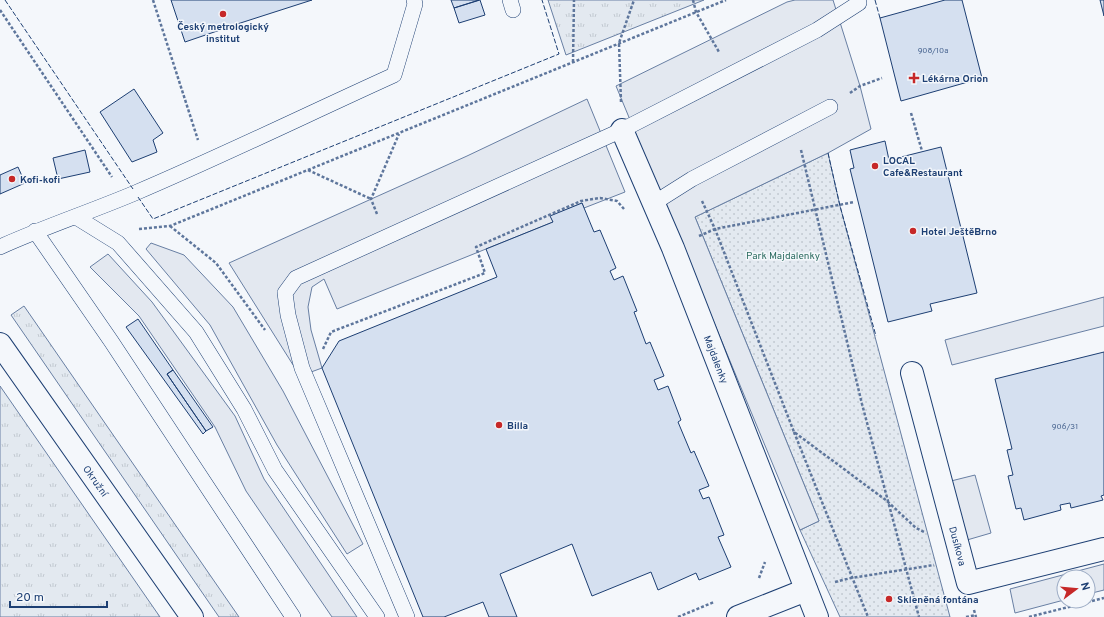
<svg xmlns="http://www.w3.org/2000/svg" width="1104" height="617" font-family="Overpass,sans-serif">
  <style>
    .grass { fill: url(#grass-tufts); stroke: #687fa3 }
    .park { fill: url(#park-dots); stroke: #687fa3 }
    .parking { fill: #e3e8f0; stroke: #687fa3 }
    .building { fill: #d5e0f0; stroke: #1d3f73 }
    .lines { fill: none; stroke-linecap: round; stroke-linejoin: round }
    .service-casing { stroke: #1d3f73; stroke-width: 16 }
    .minor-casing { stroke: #1d3f73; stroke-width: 24 }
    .tertiary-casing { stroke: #1d3f73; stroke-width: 24 }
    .path { stroke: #5e769c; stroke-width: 2.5; stroke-dasharray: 3 2; stroke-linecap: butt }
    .service { stroke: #f4f7fb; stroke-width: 15 }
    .minor { stroke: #f4f7fb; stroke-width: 22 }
    .tertiary { stroke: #f4f7fb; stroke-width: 22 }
    .fence { stroke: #1d3f73; stroke-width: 1; stroke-dasharray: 5 2; stroke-linecap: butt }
    .poi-dot { fill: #c62828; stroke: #f4f7fb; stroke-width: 1.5 }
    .labels { text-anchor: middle; stroke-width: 3; stroke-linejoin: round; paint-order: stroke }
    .number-label { font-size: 8px; fill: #4b6792 }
    .poi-label { font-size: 10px; font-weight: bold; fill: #1d3f73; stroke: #f4f7fb; text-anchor: start }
    .park-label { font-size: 10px; fill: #2c6c60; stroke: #f4f7fb }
    .street-label { font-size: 10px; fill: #1d3f73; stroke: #f4f7fb }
  </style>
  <defs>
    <pattern id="grass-tufts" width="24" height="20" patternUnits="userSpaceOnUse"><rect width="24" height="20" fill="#e3e9f0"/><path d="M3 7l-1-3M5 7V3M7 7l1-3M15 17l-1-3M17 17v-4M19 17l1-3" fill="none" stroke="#c2c9d1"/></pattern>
    <pattern id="park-dots" width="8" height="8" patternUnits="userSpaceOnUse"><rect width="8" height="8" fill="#e3e9f0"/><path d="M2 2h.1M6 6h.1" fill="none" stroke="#c2c9d1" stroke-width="1.8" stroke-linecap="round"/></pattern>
  </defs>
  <rect width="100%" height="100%" fill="#f4f7fb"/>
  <path class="grass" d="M 548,0 L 704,0 L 566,55 Z
    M 24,306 L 239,617 L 219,617 L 11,315 Z
    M 0,386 L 160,617 L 0,617 Z"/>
  <path class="park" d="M 828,153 L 840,206 L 950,617 L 840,617 L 800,530 L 819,521 L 695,217 Z"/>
  <path class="parking" d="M 795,0 L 833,0 L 860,86 L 871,129 L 828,153 L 695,217 L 819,521 L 800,530 L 616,86 L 787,2 Z
    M 587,99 L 625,192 L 584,208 L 582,203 L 551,216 L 553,222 L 337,309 L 324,279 L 312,287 L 308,307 L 311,330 L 322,368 L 300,376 L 229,263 L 467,156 Z
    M 151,243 L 184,255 L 233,307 L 283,391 L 363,544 L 347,554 L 277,445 L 210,325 L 146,249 Z
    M 108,254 L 152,302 L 235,416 L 264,479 L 357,617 L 332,617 L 246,491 L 215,427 L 139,316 L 90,267 Z
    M 1104,297 L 1104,326 L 952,365 L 945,340 Z
    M 975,475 L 991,533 L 967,540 L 951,481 Z
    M 1104,564 L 1104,590 L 1088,594 L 1088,577 L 1064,577 L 1064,600 L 1015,613 L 1010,589 Z"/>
  <path class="building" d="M 171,0 L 312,0 L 228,27 L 227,31 L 226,28 L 185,42 Z
    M 451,0 L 479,0 L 454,8 Z
    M 480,0 L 485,15 L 459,23 L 454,8 Z
    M 945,0 L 962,0 L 982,78 L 901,101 L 880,18 Z
    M 1100,0 L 1104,0 L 1104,16 Z
    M 134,89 L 163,133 L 153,140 L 157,152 L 132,162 L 100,112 Z
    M 885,141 L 889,160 L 941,147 L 977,293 L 930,304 L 932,311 L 888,322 L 850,169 L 854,168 L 850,150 Z
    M 85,150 L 90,172 L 58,179 L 53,158 Z
    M 18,167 L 25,183 L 0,194 L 0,175 Z
    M 582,203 L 594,232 L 600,230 L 616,268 L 610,271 L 614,280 L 623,276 L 637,311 L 634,312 L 646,344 L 650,342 L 664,376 L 654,380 L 658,390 L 668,386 L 681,420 L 678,422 L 691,453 L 694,451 L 709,486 L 699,490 L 703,499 L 709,497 L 724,535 L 718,537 L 731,567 L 699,580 L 696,573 L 658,590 L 651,572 L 592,596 L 572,544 L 500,574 L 517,617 L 489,617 L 483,602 L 444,617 L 423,617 L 322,368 L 339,341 L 497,277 L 486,249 L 553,222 L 550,216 Z
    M 138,319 L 173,370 L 167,374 L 206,431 L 203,434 L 126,327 Z
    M 1104,352 L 1104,495 L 1101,496 L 1103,500 L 1071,508 L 1070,503 L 1060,505 L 1061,510 L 1024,520 L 1021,508 L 1016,509 L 1008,476 L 1013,475 L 1007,450 L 1012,449 L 995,379 Z
    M 173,370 L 213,427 L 206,431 L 167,374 Z"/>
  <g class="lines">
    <g class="service-casing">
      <path id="service" d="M 510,0 L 513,10
        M 654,203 L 692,179 L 830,107
        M 76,217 L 118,243 L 196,332 L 244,409 L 275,470 L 377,617
        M 35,231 L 111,341 L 293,617
        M 0,247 C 44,227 90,212 135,193 C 222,156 308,114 394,75 L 415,4 L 414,0
        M 407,617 L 302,368 L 288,315 L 285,293 L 296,278 L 622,130 L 817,30 L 859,3"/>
    </g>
    <g class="minor-casing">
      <g id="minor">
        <path id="s1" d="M 622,130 L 673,248 L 817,617"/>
        <path id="s2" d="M 912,373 L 968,583 L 1104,549"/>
        <path d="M 738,617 L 806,590"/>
      </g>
    </g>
    <g class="tertiary-casing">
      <g id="tertiary">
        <path id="s3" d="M 0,344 L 192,617"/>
      </g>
    </g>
    <path class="path" d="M 153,0 L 198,140
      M 693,0 L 696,12 L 719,52
      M 0,10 L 112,177
      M 573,62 L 574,0
      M 850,93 L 860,86 L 882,78
      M 621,102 L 619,43 L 634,0
      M 911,113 L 922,151
      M 801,150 L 862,404 L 919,617
      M 308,170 L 371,199
      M 702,201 L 715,229 L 794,432 L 887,501 L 916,528 L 924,532
      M 377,214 L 371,199 L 399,134
      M 170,226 L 216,263 L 265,330
      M 139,229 L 170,226 L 726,0
      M 699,236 L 715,229 L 854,202
      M 323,349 L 331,332 L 485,273 L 476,247 L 581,201 L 600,198 L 617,201 L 624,209
      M 794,432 L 868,617
      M 759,578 L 765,562
      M 835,582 L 851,578 L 934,565
      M 974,610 L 976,617
      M 678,617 L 714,602
      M 966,617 L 976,615
      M 1029,617 L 1104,598"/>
    <use href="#service" class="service"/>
    <use href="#minor" class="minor"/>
    <use href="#tertiary" class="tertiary"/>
    <path class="fence" d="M 5,0 L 133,189
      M 875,0 L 880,18
      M 828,153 L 840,206 L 876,336
      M 138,197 L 153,219 L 559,54 L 542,0"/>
  </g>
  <g class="poi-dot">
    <circle cx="223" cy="14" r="4"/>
    <path d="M912 72h4v4h4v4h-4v4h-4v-4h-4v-4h4z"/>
    <circle cx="875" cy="166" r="4"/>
    <circle cx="12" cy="179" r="4"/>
    <circle cx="913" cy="231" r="4"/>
    <circle cx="499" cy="425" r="4"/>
    <circle cx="889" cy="599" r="4"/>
  </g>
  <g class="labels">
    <g class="number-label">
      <text x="933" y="53">908/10a</text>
      <text x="1065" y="429">906/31</text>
    </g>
    <g class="poi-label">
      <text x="223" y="30" text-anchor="middle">Český metrologický<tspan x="223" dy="12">institut</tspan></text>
      <text x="922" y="82">Lékárna Orion</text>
      <text x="883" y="164">LOCAL<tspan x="883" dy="12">Cafe&amp;Restaurant</tspan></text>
      <text x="20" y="183">Kofi-kofi</text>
      <text x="921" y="235">Hotel JeštěBrno</text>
      <text x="507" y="429">Billa</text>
      <text x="897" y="603">Skleněná fontána</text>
    </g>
    <g class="park-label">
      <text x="783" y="259">Park Majdalenky</text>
    </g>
    <g class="street-label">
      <text dy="4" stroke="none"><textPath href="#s1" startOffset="248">Majdalenky</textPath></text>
      <text dy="4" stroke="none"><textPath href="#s3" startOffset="167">Okružní</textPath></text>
      <text dy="4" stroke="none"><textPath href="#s2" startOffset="179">Dusíkova</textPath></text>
    </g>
  </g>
  <g transform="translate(1076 589) rotate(74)"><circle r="19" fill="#f4f7fb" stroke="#9eadc5"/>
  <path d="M0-3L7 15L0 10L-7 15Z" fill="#c62828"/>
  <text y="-6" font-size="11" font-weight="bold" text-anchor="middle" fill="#1d3f73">N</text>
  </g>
  <path d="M10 601v6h97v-6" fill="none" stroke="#1d3f73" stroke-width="2"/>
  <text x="16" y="601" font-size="12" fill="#1d3f73" stroke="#f4f7fb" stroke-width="3" paint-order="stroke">20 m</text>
</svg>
